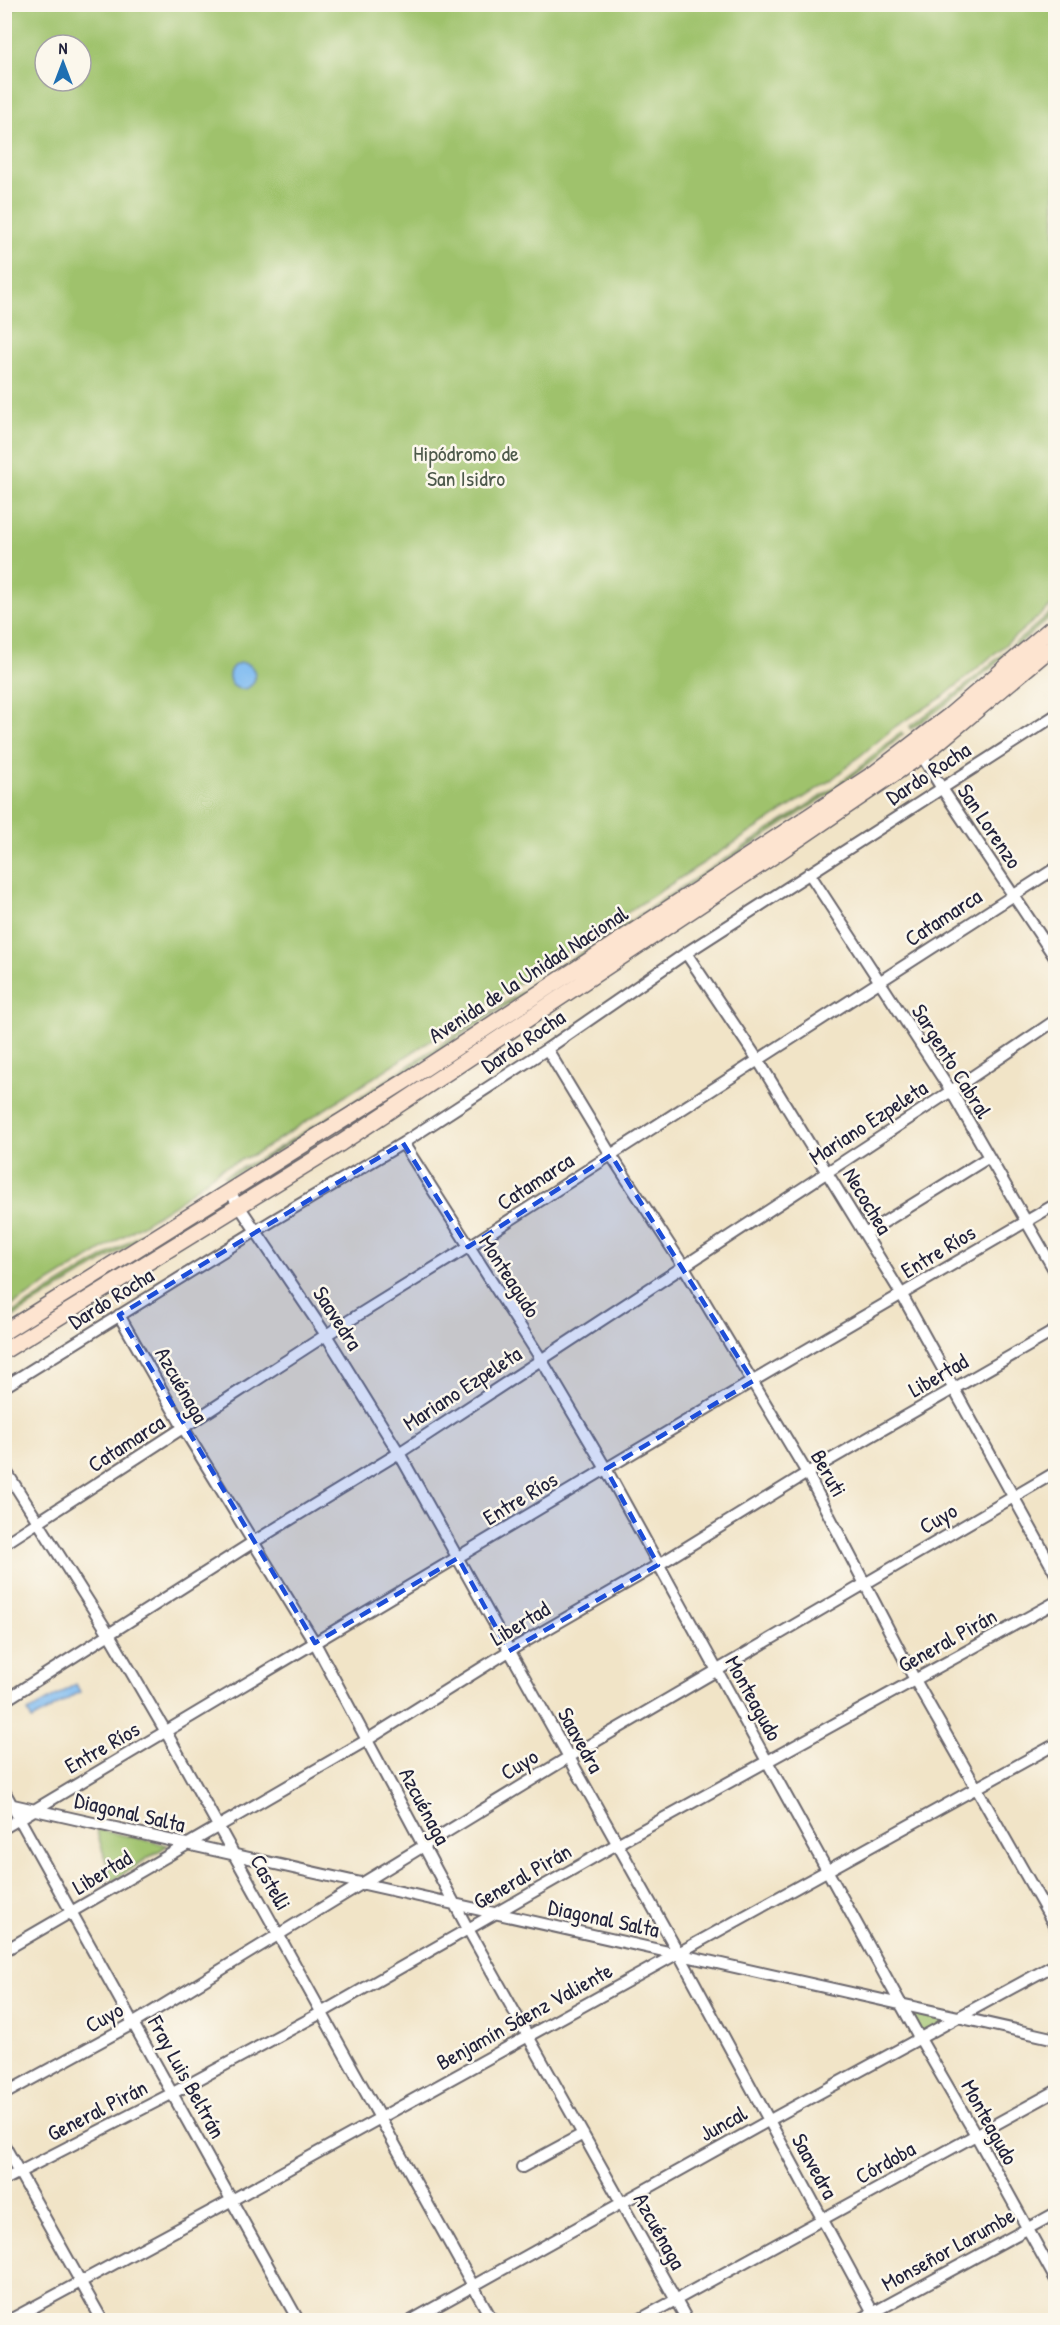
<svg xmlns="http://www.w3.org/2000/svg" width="1060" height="2325" font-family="'Patrick Hand',sans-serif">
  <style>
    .green { fill: #9fc26c; stroke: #607254; stroke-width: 1.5; fill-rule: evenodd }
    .water { fill: #7fbbf1; stroke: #506e96; stroke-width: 1.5 }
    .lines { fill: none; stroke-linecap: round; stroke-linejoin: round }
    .minor-casing { stroke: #6a666c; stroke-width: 14 }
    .secondary-casing { stroke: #6a666c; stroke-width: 18 }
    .minor { stroke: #fff; stroke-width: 10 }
    .secondary { stroke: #fde4d0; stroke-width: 15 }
    .marked { fill: #1d4ed8; fill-opacity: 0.2; stroke: #1d4ed8; stroke-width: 4.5; stroke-dasharray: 12 8; stroke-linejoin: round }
    .labels { text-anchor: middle; stroke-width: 5; stroke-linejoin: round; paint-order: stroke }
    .park-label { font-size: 22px; fill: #4e5a4c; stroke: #fbf7ec }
    .street-label { font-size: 22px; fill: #22223b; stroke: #fbf7ec }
  </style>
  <rect width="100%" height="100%" fill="#fbf7ec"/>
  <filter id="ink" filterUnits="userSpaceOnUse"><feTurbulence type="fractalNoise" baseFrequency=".0167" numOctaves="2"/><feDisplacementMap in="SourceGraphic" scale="12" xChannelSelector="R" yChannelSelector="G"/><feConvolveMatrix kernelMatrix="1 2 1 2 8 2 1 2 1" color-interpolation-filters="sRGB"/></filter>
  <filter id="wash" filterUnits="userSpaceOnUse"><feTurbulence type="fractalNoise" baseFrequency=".008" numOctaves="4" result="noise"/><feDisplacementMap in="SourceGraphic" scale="24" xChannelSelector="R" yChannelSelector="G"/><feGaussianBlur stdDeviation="1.35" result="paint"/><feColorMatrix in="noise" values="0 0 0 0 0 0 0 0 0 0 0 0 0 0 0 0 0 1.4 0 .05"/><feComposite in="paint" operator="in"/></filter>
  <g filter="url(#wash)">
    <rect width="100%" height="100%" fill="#f1e4c7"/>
    <path class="green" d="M 22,4 L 1055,5 L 1055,603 L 943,697 L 896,726 L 831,780 L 259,1152 L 220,1169 L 174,1205 L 5,1310 L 5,16 ZM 45,45 L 81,45 L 81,81 L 45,81 Z
      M 1055,609 L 1055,613 L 959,695 L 911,729 L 910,726 L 957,693 Z
      M 901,732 L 903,734 L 875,759 L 828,795 L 582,955 L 407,1071 L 263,1160 L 226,1179 L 224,1176 L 228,1174 L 262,1158 L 353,1102 L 826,793 L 858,769 Z
      M 216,1183 L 217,1185 L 183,1212 L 5,1322 L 5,1318 L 182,1209 Z
      M 209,1213 L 189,1231 L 5,1345 L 5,1336 Z
      M 96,1829 L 168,1845 L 112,1881 Z
      M 902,2006 L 955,2017 L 919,2037 Z"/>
    <path class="water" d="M229 676a13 13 0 1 1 26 0a13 13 0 1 1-26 0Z
      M 76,1684 L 80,1692 L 32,1720 L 28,1712 Z"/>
  </g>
  <g filter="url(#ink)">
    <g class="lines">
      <g class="minor-casing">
        <path id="minor" d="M 919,751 L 941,787 L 1056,959
          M 809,873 L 951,1091 L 1056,1273
          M 686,953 L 758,1060 L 902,1295 L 1056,1574
          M 547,1049 L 611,1155 L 684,1267 L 807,1473 L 915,1680 L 1056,1928
          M 403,1143 L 541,1359 L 606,1469 L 919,2037 L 976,2135 L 1056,2280
          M 229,1191 L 326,1335 L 399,1453 L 679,1954 L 877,2320
          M 865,1234 L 989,1157
          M 119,1315 L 184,1429 L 315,1643 L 468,1929 L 687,2320
          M 4,1387 L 272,1221 L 403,1143 L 547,1049 L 686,953 L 1056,715
          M 4,1468 L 109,1634 L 166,1732 L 492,2320
          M 4,1544 L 326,1335 L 468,1247 L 1056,868
          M 4,1701 L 255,1541 L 399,1453 L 951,1091 L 1056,1020
          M 4,1791 L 298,2320
          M 4,1803 L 1056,2039
          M 4,1828 L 753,1381 L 1056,1204
          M 4,1951 L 367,1740 L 509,1651 L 658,1565 L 807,1473 L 1056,1330
          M 4,2094 L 134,2023 L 569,1757 L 1056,1472
          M 4,2145 L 102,2320
          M 522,2167 L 583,2134
          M 4,2180 L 173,2093 L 321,2013 L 617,1844 L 1056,1602
          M 10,2320 L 232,2200 L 1056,1744
          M 412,2320 L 768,2121 L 1056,1964
          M 639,2320 L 1056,2091
          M 860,2320 L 1056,2213"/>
      </g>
      <g class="secondary-casing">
        <path id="secondary" d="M 4,1332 L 407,1080 L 876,772 L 949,716 L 1056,624
          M 4,1351 L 341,1143 L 775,855 L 929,750 L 1056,644"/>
      </g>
      <use href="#minor" class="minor"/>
      <use href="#secondary" class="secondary"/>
    </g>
  </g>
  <path class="marked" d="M 403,1143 L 468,1247 L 611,1155 L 753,1381 L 606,1469 L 658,1565 L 509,1651 L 458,1558 L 315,1643 L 119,1315 Z"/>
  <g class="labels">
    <g class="park-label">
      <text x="466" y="461">Hipódromo de<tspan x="466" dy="25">San Isidro</tspan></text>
    </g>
    <g class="street-label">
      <text transform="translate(928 773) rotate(-33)" y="8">Dardo Rocha</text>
      <text transform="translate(990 826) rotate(56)" y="8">San Lorenzo</text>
      <text transform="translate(943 917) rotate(-33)" y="8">Catamarca</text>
      <text transform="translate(528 974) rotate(-33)" y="8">Avenida de la Unidad Nacional</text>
      <text transform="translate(523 1041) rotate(-34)" y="8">Dardo Rocha</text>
      <text transform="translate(952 1061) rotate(58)" y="8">Sargento Cabral</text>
      <text transform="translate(868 1122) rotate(-33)" y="8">Mariano Ezpeleta</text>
      <text transform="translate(535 1181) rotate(-33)" y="8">Catamarca</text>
      <text transform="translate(868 1201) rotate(59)" y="8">Necochea</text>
      <text transform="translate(938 1251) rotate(-31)" y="8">Entre Ríos</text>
      <text transform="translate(510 1276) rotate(57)" y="8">Monteagudo</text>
      <text transform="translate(111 1298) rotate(-32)" y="8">Dardo Rocha</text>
      <text transform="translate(338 1318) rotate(57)" y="8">Saavedra</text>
      <text transform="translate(938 1375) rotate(-30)" y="8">Libertad</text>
      <text transform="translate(182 1385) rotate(60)" y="8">Azcuénaga</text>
      <text transform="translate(462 1388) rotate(-33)" y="8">Mariano Ezpeleta</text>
      <text transform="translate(126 1443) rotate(-33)" y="8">Catamarca</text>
      <text transform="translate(829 1473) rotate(61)" y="8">Beruti</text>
      <text transform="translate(520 1498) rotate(-31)" y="8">Entre Ríos</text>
      <text transform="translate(938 1518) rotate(-30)" y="8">Cuyo</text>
      <text transform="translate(520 1623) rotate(-31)" y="8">Libertad</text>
      <text transform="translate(947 1640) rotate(-29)" y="8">General Pirán</text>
      <text transform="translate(754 1698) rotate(61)" y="8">Monteagudo</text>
      <text transform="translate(581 1740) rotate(61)" y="8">Saavedra</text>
      <text transform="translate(102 1747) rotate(-30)" y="8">Entre Ríos</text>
      <text transform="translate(519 1764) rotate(-31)" y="8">Cuyo</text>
      <text transform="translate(425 1806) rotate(62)" y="8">Azcuénaga</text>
      <text transform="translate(130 1812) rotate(13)" y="8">Diagonal Salta</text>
      <text transform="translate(102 1872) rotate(-31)" y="8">Libertad</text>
      <text transform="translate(522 1876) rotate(-30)" y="8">General Pirán</text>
      <text transform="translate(271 1882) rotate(61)" y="8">Castelli</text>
      <text transform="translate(604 1918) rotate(12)" y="8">Diagonal Salta</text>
      <text transform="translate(524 2016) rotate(-29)" y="8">Benjamín Sáenz Valiente</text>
      <text transform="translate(104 2017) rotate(-29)" y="8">Cuyo</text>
      <text transform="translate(187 2077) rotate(61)" y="8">Fray Luis Beltrán</text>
      <text transform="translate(97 2110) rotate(-27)" y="8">General Pirán</text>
      <text transform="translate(990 2122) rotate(61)" y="8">Monteagudo</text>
      <text transform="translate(723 2123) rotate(-29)" y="8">Juncal</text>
      <text transform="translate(885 2162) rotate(-29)" y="8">Córdoba</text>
      <text transform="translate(815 2166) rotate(61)" y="8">Saavedra</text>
      <text transform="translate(660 2231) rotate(61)" y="8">Azcuénaga</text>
      <text transform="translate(948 2249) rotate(-29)" y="8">Monseñor Larumbe</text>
    </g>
  </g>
  <rect width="1060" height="2325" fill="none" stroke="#fbf7ec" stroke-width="24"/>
  <g transform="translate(63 63)"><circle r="28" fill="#fbf7ec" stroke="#a4a2a5" stroke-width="1.5"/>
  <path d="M0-4.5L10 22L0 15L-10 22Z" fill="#1f6fb2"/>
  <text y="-9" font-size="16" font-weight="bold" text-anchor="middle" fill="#22223b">N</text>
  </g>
</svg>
